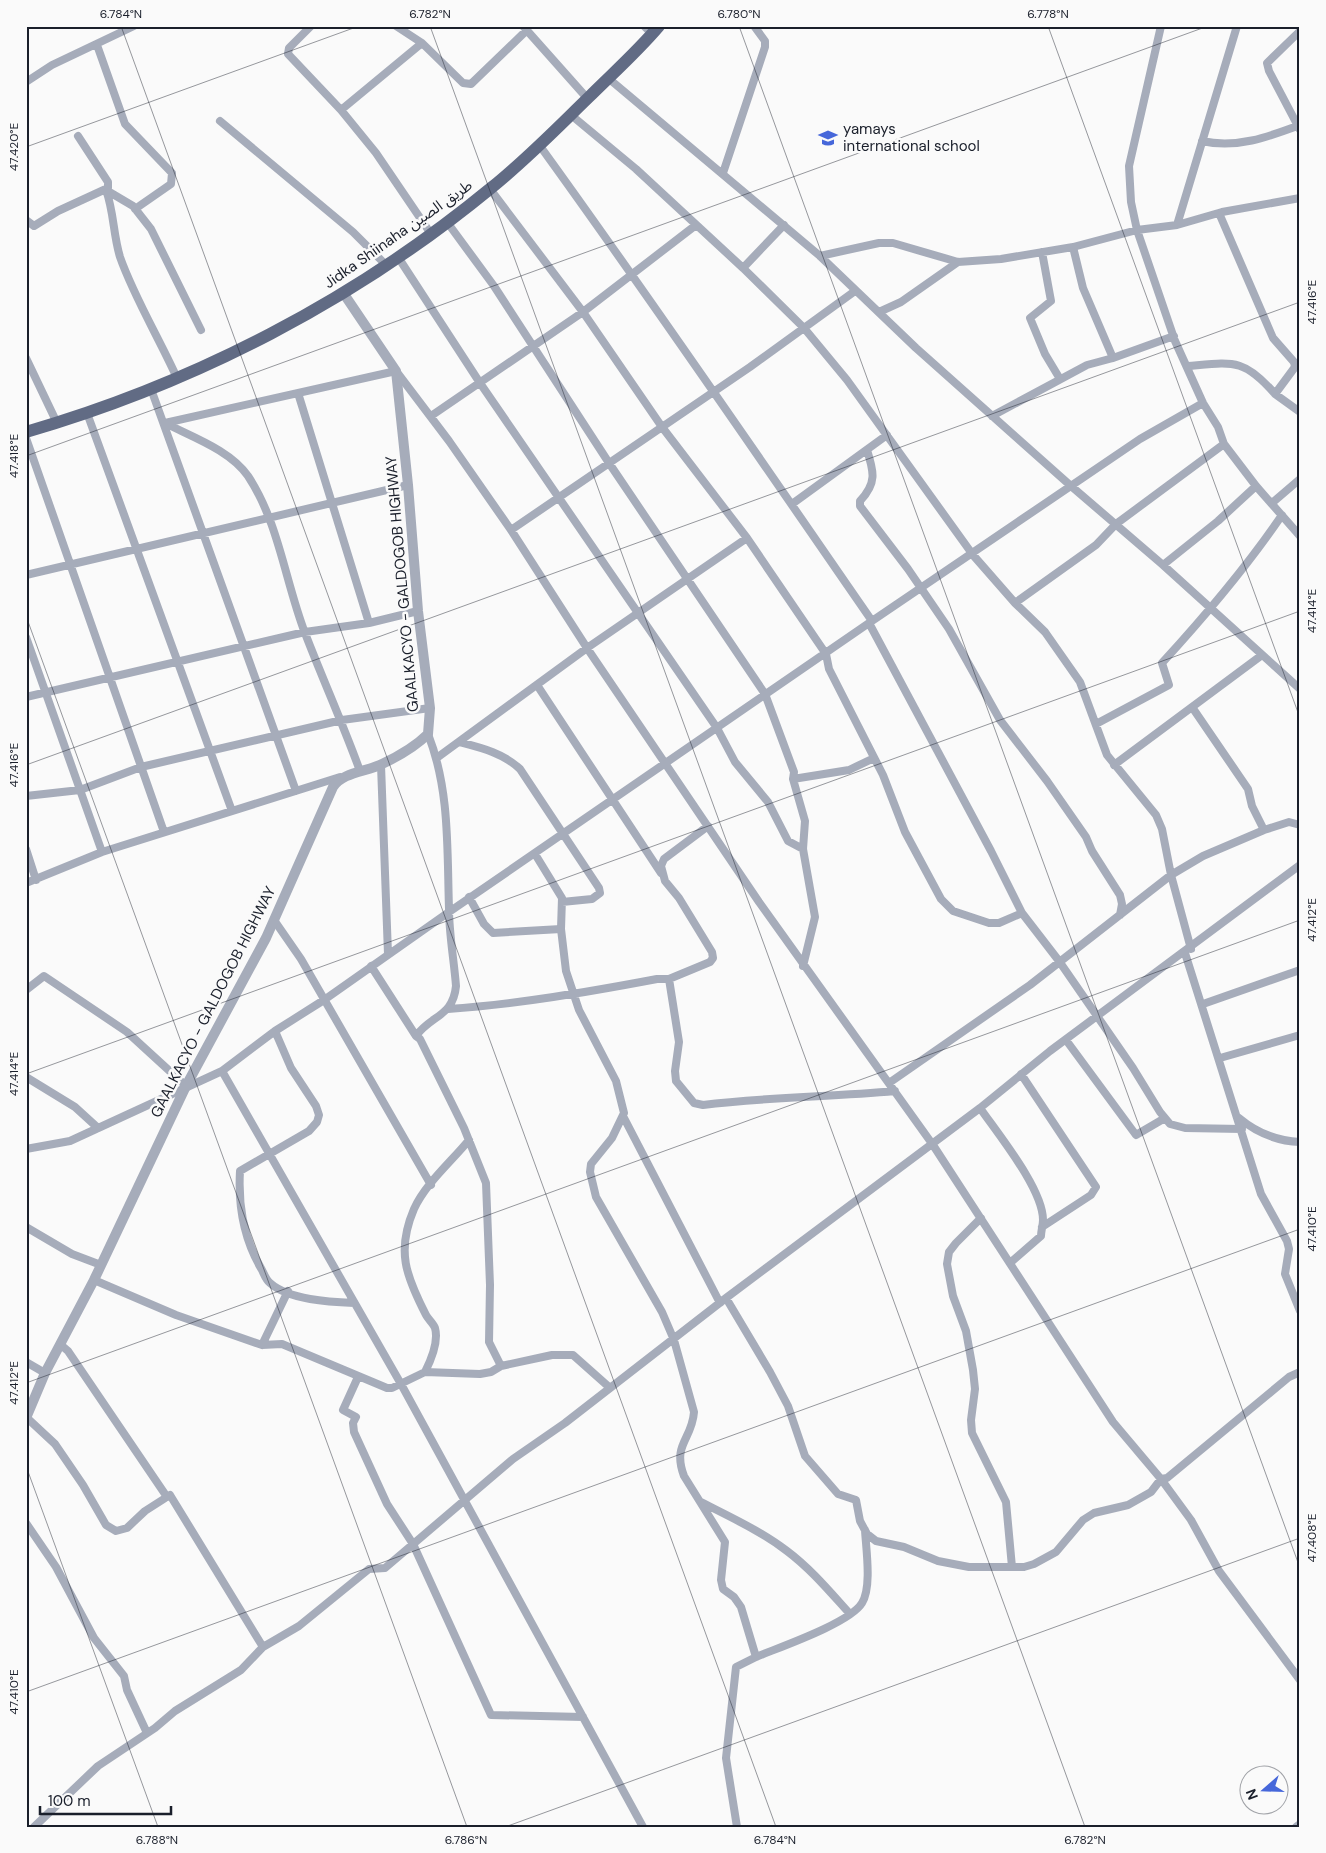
<svg xmlns="http://www.w3.org/2000/svg" width="1326" height="1853" font-family="'DM Sans','Noto Sans Arabic',sans-serif">
  <style>
    .lines { fill: none; stroke-linecap: round; stroke-linejoin: round }
    .minor { stroke: #a6acba; stroke-width: 8 }
    .tertiary { stroke: #a6acba; stroke-width: 10 }
    .primary { stroke: #616b84; stroke-width: 12 }
    .ticks { fill: none; stroke: #1a1f2b; stroke-width: 1; stroke-opacity: 0.45 }
    .labels { text-anchor: middle; stroke-width: 5; stroke-linejoin: round; paint-order: stroke }
    .poi-label { font-size: 15px; fill: #1a1f2b; stroke: #fafafa; text-anchor: start }
    .street-label { font-size: 15px; fill: #1a1f2b; stroke: #fafafa }
    .neatline { fill: none; stroke: #1a1f2b; stroke-width: 2 }
    .ticks-label { font-size: 12px; text-anchor: middle; fill: #1a1f2b }
  </style>
  <rect width="100%" height="100%" fill="#fafafa"/>
  <g class="lines">
    <path class="minor" d="M 311,26 L 289,48 L 288,54 L 341,110 L 376,153 L 431,234
      M 396,26 L 422,43 L 463,83 L 471,84 L 527,30
      M 523,26 L 587,98
      M 644,26 L 652,34
      M 1161,26 L 1129,166 L 1131,202 L 1137,230 L 1175,341 L 1203,403 L 1218,427 L 1224,444 L 1256,486 L 1300,536
      M 1300,31 L 1267,63 L 1269,71 L 1300,130
      M 97,45 L 125,124 L 172,173 L 171,184 L 135,209
      M 608,78 L 820,256 L 916,348 L 1071,486 L 1163,565 L 1300,689
      M 26,82 L 52,65 L 134,26
      M 341,110 L 422,43
      M 571,115 L 636,169 L 743,268 L 804,328 L 847,380 L 973,555 L 1015,603 L 1045,632 L 1080,682 L 1107,755 L 1156,815 L 1162,829 L 1171,875 L 1191,949
      M 220,121 L 353,232 L 386,265
      M 1202,141 C 1236,149 1268,137 1300,125
      M 540,146 C 653,302 762,462 872,621
      M 723,173 L 765,47 L 765,41 L 754,26
      M 490,189 L 583,312 L 662,427 L 747,538 L 826,654 L 829,669 L 883,775 L 905,832 L 941,899 L 953,911 L 989,923 L 999,923 L 1022,913
      M 106,190 C 114,212 113,234 120,257 C 134,297 159,338 177,378
      M 106,190 L 133,206 L 151,229 L 201,330
      M 26,220 L 34,226 L 58,211 L 108,188 L 108,182 L 78,136
      M 447,222 L 494,286 L 609,463 L 765,694 L 794,772 L 793,779 L 805,821 L 803,849 L 815,917 L 803,966
      M 1177,225 L 1237,26
      M 1073,247 L 1083,288 L 1113,358
      M 1042,252 L 1051,301 L 1030,318 L 1045,354 L 1060,379
      M 820,256 L 879,243 L 893,243 L 958,262 L 1001,259 L 1073,247 L 1137,230 L 1177,225 L 1222,212 L 1300,198
      M 398,257 L 480,383 L 717,728 L 735,762 L 768,802 L 788,841 L 803,849
      M 743,268 L 784,225
      M 879,312 L 901,302 L 958,262
      M 26,358 L 57,423
      M 1188,366 C 1233,362 1244,358 1275,394 L 1295,367 L 1294,362 L 1273,338 L 1219,213
      M 151,389 L 296,791
      M 298,393 L 369,623
      M 1275,394 L 1300,412
      M 87,413 L 232,811
      M 431,416 L 583,312 L 696,225
      M 992,416 L 1087,365 L 1113,358 L 1174,336
      M 165,423 L 396,371 L 449,441 L 511,530 L 587,648 L 759,902 L 933,1145 L 1113,1422 L 1161,1479 L 1167,1478 L 1289,1377 L 1300,1372
      M 165,423 C 192,437 230,450 248,476 C 279,523 285,581 305,633 C 323,680 343,724 360,771
      M 26,438 L 164,832
      M 867,450 C 874,472 877,483 860,501 L 860,506 L 908,569 L 949,629 L 1000,720 L 1047,781 L 1086,837 L 1092,851 L 1120,895 L 1122,904 L 1120,915
      M 1272,503 L 1300,479
      M 792,504 L 887,435
      M 511,530 L 750,367 L 855,291
      M 1163,565 L 1218,521 L 1256,486
      M 26,575 L 408,485
      M 1015,603 L 1096,545 L 1116,524 L 1224,444
      M 869,623 L 991,851 L 1022,913 L 1059,961 L 1133,1068 L 1160,1112 L 1170,1124 L 1185,1128 L 1242,1129
      M 26,637 L 102,852
      M 537,685 L 661,873
      M 26,697 L 305,632 L 369,623 L 418,611
      M 1096,724 L 1169,685 L 1162,663 C 1205,616 1246,568 1282,515
      M 428,734 C 450,790 447,849 449,909 C 449,934 454,960 456,986 C 453,1017 431,1015 416,1036 L 420,1039 L 464,1128 L 486,1183 L 490,1285 L 489,1342 L 501,1366
      M 459,742 C 482,748 503,753 520,769 L 599,888 L 600,893 L 592,899 L 562,902
      M 438,757 L 587,648 L 747,538
      M 1114,765 L 1262,655
      M 378,766 L 381,765 L 388,954
      M 793,779 L 849,770 L 874,758
      M 26,796 L 80,790 L 141,767 L 342,720 L 430,708
      M 1264,830 L 1289,822 L 1300,825
      M 26,849 L 36,880
      M 535,854 L 562,898 L 561,929 L 566,971 L 579,1010 L 616,1081 L 624,1113 L 612,1138 L 591,1164 L 590,1172 L 596,1197 L 662,1312 L 674,1340 L 694,1412 C 692,1440 672,1444 684,1476 L 725,1542 L 721,1580 L 723,1589 L 734,1597 L 741,1607 L 756,1657 L 736,1667 L 726,1758 L 737,1827
      M 26,883 L 102,852 L 340,777
      M 469,897 L 484,924 L 493,933 L 561,929
      M 274,920 L 301,959 L 431,1185
      M 1185,953 L 1261,1194 L 1287,1241 L 1289,1249 L 1285,1274 L 1300,1311
      M 371,966 L 416,1036
      M 669,979 L 679,1042 L 675,1071 L 676,1081 L 694,1103 L 703,1105 C 767,1097 831,1097 895,1091
      M 26,990 L 44,976 L 127,1032 L 186,1086
      M 1203,1004 L 1300,970
      M 448,1009 C 519,1004 588,992 657,979 L 669,979 L 710,962 L 713,958 L 712,952 L 679,898 L 665,881 L 661,866 L 664,859 L 708,826
      M 275,1031 L 291,1068 L 316,1106 L 319,1115 L 317,1122 L 309,1131 L 240,1171 C 238,1205 244,1240 262,1270 C 264,1274 266,1280 270,1283 C 289,1300 330,1302 354,1303
      M 1066,1040 L 1136,1135 L 1165,1118
      M 1220,1058 L 1300,1035
      M 222,1071 L 401,1384 L 643,1827
      M 1021,1074 L 1096,1187 L 1091,1195 L 1042,1227
      M 26,1077 L 75,1107 L 98,1128
      M 889,1083 L 1030,985 L 1171,875 L 1203,856 L 1264,830 L 1252,806 L 1248,789 L 1192,707
      M 980,1108 C 998,1134 1043,1189 1043,1220 C 1043,1225 1041,1231 1041,1236 L 1010,1263
      M 623,1116 L 720,1303
      M 1239,1118 C 1257,1133 1276,1141 1300,1142
      M 26,1149 L 70,1141 L 222,1071 L 275,1031 L 324,1000 L 449,912 L 869,623 L 1140,439 L 1203,403
      M 981,1218 L 956,1243 L 949,1252 L 947,1264 L 953,1296 L 966,1331 L 973,1370 L 975,1389 L 971,1420 L 972,1433 L 1006,1502 L 1012,1567
      M 26,1227 L 72,1254 L 101,1265
      M 94,1280 L 176,1315 L 262,1345 L 282,1344 L 387,1388 L 392,1388 L 425,1372 L 480,1374 L 491,1372 L 501,1366 L 552,1355 L 573,1355 L 609,1387
      M 726,1298 L 770,1372 L 788,1406 L 805,1456 L 838,1494 L 856,1500 L 860,1521 L 867,1534 L 876,1541 L 904,1547 L 938,1561 L 969,1567 L 1024,1567 L 1034,1564 L 1056,1552 L 1083,1520 L 1094,1513 L 1128,1505 L 1151,1492 L 1161,1479 L 1191,1520 L 1219,1571 L 1300,1680
      M 61,1345 L 68,1351 L 167,1497
      M 262,1345 L 288,1291
      M 26,1362 L 45,1373
      M 425,1372 C 431,1360 439,1342 435,1328 C 433,1323 428,1319 426,1315 C 406,1276 396,1251 414,1209 C 425,1184 452,1161 469,1140
      M 358,1377 L 343,1410 L 356,1417 L 353,1423 L 354,1432 L 387,1504 L 413,1544 L 491,1715 L 583,1717
      M 26,1417 L 55,1444 L 83,1485 L 106,1525 L 116,1531 L 127,1528 L 145,1511 L 170,1495 L 263,1647
      M 701,1502 C 730,1517 761,1531 787,1551 C 811,1569 830,1592 850,1614
      M 26,1523 L 56,1567 L 94,1638 L 124,1676 L 127,1690 L 147,1733
      M 756,1657 C 780,1647 850,1623 862,1603 C 872,1587 866,1549 865,1530
      M 34,1827 L 98,1766 L 155,1728 L 175,1711 L 241,1670 L 263,1647 L 299,1626 L 369,1569 L 385,1568 L 513,1459 L 565,1423 L 726,1298 L 980,1108 L 1050,1051 L 1300,865
      M 1296,1827 L 1300,1824"/>
    <path class="tertiary" d="M 26,1418 L 45,1373 L 94,1280 L 186,1086 L 266,938 L 333,787 C 343,772 366,772 382,764 C 399,756 415,747 428,734 L 430,708 L 418,611 L 408,485 L 396,371 L 344,294"/>
    <path class="primary" d="M 26,432 C 195,383 355,300 491,188 C 526,160 557,128 589,97 C 612,74 637,52 659,26"/>
  </g>
  <path class="ticks" d="M 121,26 L 776,1827M 430,26 L 1085,1827M 739,26 L 1300,1568M 1048,26 L 1300,718M 26,147 L 359,26M 26,456 L 1208,26M 26,616 L 467,1827M 26,765 L 1300,302M 26,1074 L 1300,611M 26,1383 L 1300,920M 26,1466 L 158,1827M 26,1692 L 1300,1229M 505,1827 L 1300,1538"/>
  <defs>
    <g id="school-bare" transform="scale(1.5)"><path d="M0-5L7-2L0 1L-7-2ZM-4 1L0 2.5L4 1V4Q0 6-4 4Z" fill="#4667da" stroke="#fafafa" stroke-width="2.5" paint-order="stroke"/></g>
  </defs>
  <g fill-rule="evenodd">
    <use href="#school-bare" x="828" y="138"/>
  </g>
  <g class="labels">
    <g class="poi-label">
      <text x="843" y="134">yamays<tspan x="843" dy="17">international school</tspan></text>
    </g>
    <g class="street-label">
      <text transform="translate(398 234) rotate(-35)" y="5">Jidka Shiinaha طريق الصين</text>
      <text transform="translate(402 584) rotate(-95)" y="5">GAALKACYO - GALDOGOB HIGHWAY</text>
      <text transform="translate(213 1002) rotate(-63)" y="5">GAALKACYO - GALDOGOB HIGHWAY</text>
    </g>
  </g>
  <rect width="1326" height="1853" fill="none" stroke="#fafafa" stroke-width="55"/>
  <g transform="translate(1264 1790) rotate(250)"><circle r="24" fill="#fafafa" stroke="#a0a2a7"/>
  <path d="M0-4L9 19L0 12L-9 19Z" fill="#4667da"/>
  <text y="-8" font-size="14" font-weight="bold" text-anchor="middle" fill="#1a1f2b">N</text>
  </g>
  <path d="M40 1806v8h131v-8" fill="none" stroke="#1a1f2b" stroke-width="2.5"/>
  <text x="48" y="1806" font-size="15" fill="#1a1f2b" stroke="#fafafa" stroke-width="4" paint-order="stroke">100 m</text>
  <rect x="28" y="28" width="1270" height="1798" class="neatline"/>
  <g class="ticks-label">
    <text x="121" y="18">6.784°N</text>
    <text x="430" y="18">6.782°N</text>
    <text x="739" y="18">6.780°N</text>
    <text x="1048" y="18">6.778°N</text>
    <text transform="translate(14 147) rotate(-90)" y="4">47.420°E</text>
    <text transform="translate(1312 302) rotate(-90)" y="4">47.416°E</text>
    <text transform="translate(14 456) rotate(-90)" y="4">47.418°E</text>
    <text transform="translate(1312 611) rotate(-90)" y="4">47.414°E</text>
    <text transform="translate(14 765) rotate(-90)" y="4">47.416°E</text>
    <text transform="translate(1312 920) rotate(-90)" y="4">47.412°E</text>
    <text transform="translate(14 1074) rotate(-90)" y="4">47.414°E</text>
    <text transform="translate(1312 1229) rotate(-90)" y="4">47.410°E</text>
    <text transform="translate(14 1383) rotate(-90)" y="4">47.412°E</text>
    <text transform="translate(1312 1538) rotate(-90)" y="4">47.408°E</text>
    <text transform="translate(14 1692) rotate(-90)" y="4">47.410°E</text>
    <text x="157" y="1844">6.788°N</text>
    <text x="466" y="1844">6.786°N</text>
    <text x="775" y="1844">6.784°N</text>
    <text x="1085" y="1844">6.782°N</text>
  </g>
</svg>
